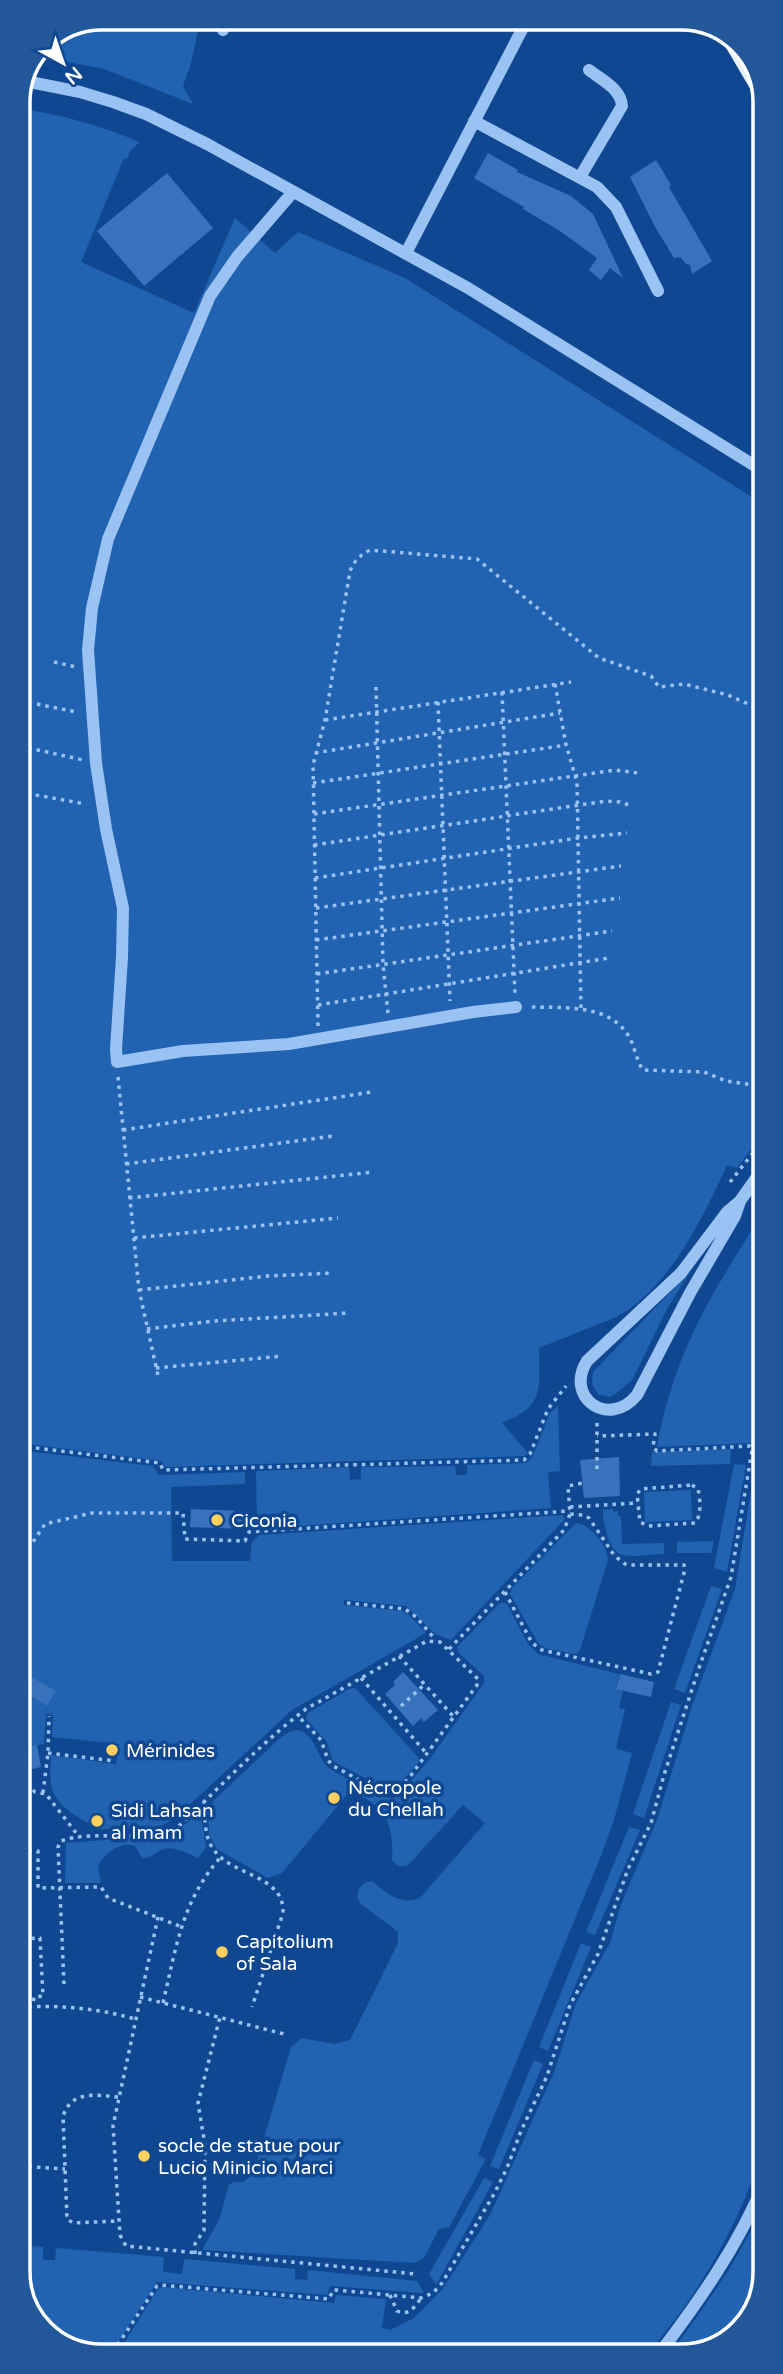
<svg xmlns="http://www.w3.org/2000/svg" width="783" height="2374" font-family="'Varela Round',sans-serif">
  <style>
    .green { fill: #2162b1; fill-rule: evenodd }
    .building { fill: #3872ba }
    .lines { fill: none; stroke-linecap: round; stroke-linejoin: round }
    .path { stroke: #9ac3f3; stroke-width: 3.5; stroke-dasharray: 3.5 5; stroke-linecap: butt }
    .minor { stroke: #9ac3f3; stroke-width: 12 }
    .major { stroke: #e7f0ff; stroke-width: 18 }
    .poi-dot { fill: #ffd05d; stroke: #0f4891; stroke-width: 2.5 }
    .labels { text-anchor: middle; stroke-width: 7; stroke-linejoin: round; paint-order: stroke }
    .poi-label { font-size: 19px; fill: #fff; stroke: #0f4891; text-anchor: start }
    .rim { fill: none; stroke: #fff; stroke-width: 3.5 }
  </style>
  <rect width="100%" height="100%" fill="#0f4891"/>
  <path class="green" d="M 102,18 L 201,18 L 189,71 L 188,71 L 183,86 L 193,104 L 104,69 L 36,56 L 43,42 Z
    M 18,108 C 62,115 99,125 140,142 L 131,150 L 127,159 L 124,158 L 81,262 L 194,313 L 235,218 L 275,253 L 298,232 L 405,278 L 763,504 L 764,1091 L 761,1089 L 759,1094 L 764,1097 L 764,1132 L 737,1168 L 727,1165 C 703,1218 668,1291 614,1318 L 539,1348 C 539,1390 545,1406 502,1423 L 528,1453 L 524,1456 L 165,1467 L 162,1461 L 19,1443 Z
    M 762,1214 L 764,1215 L 764,1249 L 762,1252 L 764,1254 L 765,2142 C 742,2220 701,2293 647,2354 L 96,2356 L 68,2345 L 121,2348 L 158,2289 L 162,2287 L 334,2303 L 336,2295 L 386,2299 L 382,2328 L 390,2330 L 414,2318 L 442,2290 L 490,2215 L 555,2070 L 576,2003 L 610,1943 L 621,1904 L 657,1820 L 692,1706 L 735,1589 L 759,1443 L 657,1447 C 674,1352 712,1293 762,1214 Z
    M 690,1272 L 668,1307 L 632,1380 L 614,1395 L 609,1397 L 598,1394 L 592,1384 L 593,1372 Z
    M 558,1406 L 560,1471 L 548,1472 L 551,1508 L 257,1529 L 256,1471 L 349,1467 L 350,1480 L 361,1479 L 361,1467 L 455,1466 L 456,1475 L 467,1475 L 467,1465 L 526,1463 L 532,1458 L 550,1413 Z
    M 731,1449 L 730,1464 L 651,1466 L 652,1452 Z
    M 19,1450 L 153,1466 L 159,1475 L 245,1472 L 245,1484 L 171,1487 L 172,1561 L 250,1561 L 252,1542 L 259,1535 L 562,1515 L 565,1519 L 451,1640 L 435,1634 L 406,1606 L 344,1600 L 344,1605 L 402,1611 L 409,1615 L 426,1633 L 292,1710 L 183,1811 L 167,1823 L 148,1831 L 146,1829 L 100,1829 L 105,1818 L 93,1813 L 88,1823 C 53,1803 48,1794 51,1755 L 116,1764 L 119,1744 L 52,1737 L 53,1715 L 46,1714 L 44,1744 L 20,1749 ZM 32,1677 L 55,1691 L 47,1706 L 23,1692 Z
    M 734,1464 L 746,1465 L 727,1572 L 714,1568 Z
    M 691,1490 L 692,1520 L 645,1522 L 644,1492 Z
    M 613,1509 L 613,1512 L 618,1511 L 618,1516 L 621,1516 L 622,1544 L 664,1543 L 664,1554 C 652,1554 635,1558 623,1555 C 608,1552 603,1522 603,1510 Z
    M 576,1523 C 590,1524 608,1546 608,1560 L 580,1650 L 578,1653 L 573,1654 L 545,1648 L 538,1643 L 510,1594 L 512,1588 Z
    M 714,1541 L 711,1553 L 677,1553 L 677,1542 Z
    M 711,1586 L 722,1589 L 685,1693 L 674,1689 Z
    M 501,1602 L 507,1604 L 528,1644 L 538,1654 L 619,1674 L 616,1688 L 623,1690 L 619,1708 L 625,1709 L 616,1749 L 632,1753 L 614,1820 L 602,1853 L 478,2155 L 486,2159 L 449,2227 L 439,2229 L 424,2258 L 414,2263 L 202,2250 L 219,2220 L 229,2185 L 234,2182 L 244,2182 L 254,2172 L 291,2047 L 302,2038 L 334,2044 L 350,2040 L 398,1943 L 398,1932 L 360,1903 C 354,1895 359,1887 366,1882 L 372,1881 C 387,1894 399,1905 420,1898 L 485,1823 L 463,1805 L 410,1863 L 406,1866 L 398,1866 L 392,1860 C 394,1823 385,1805 350,1791 L 282,1873 L 268,1878 L 217,1849 L 209,1834 L 208,1812 L 214,1800 L 279,1739 C 312,1712 313,1755 329,1768 C 339,1775 376,1794 388,1797 C 393,1799 393,1798 398,1796 L 432,1756 L 484,1683 L 484,1676 L 458,1652 L 457,1647 Z
    M 355,1688 L 419,1758 L 418,1763 L 402,1781 L 391,1786 L 378,1785 L 333,1761 L 326,1741 L 306,1719 L 308,1713 L 349,1689 Z
    M 671,1702 L 681,1705 L 644,1818 L 633,1814 Z
    M 200,1812 L 206,1847 L 198,1858 C 188,1854 175,1846 164,1849 C 155,1852 152,1859 142,1858 L 135,1846 C 119,1841 107,1853 98,1865 L 101,1883 L 65,1883 L 66,1843 L 168,1835 L 176,1832 Z
    M 629,1827 L 640,1830 L 595,1935 L 586,1932 Z
    M 581,1943 L 591,1947 L 548,2051 L 539,2047 Z
    M 534,2060 L 543,2064 L 499,2169 L 490,2166 Z
    M 484,2178 L 493,2182 L 436,2285 L 429,2274 Z
    M 765,2199 L 765,2272 L 748,2324 L 702,2354 L 670,2354 C 706,2304 742,2257 765,2199 Z
    M 20,2245 L 43,2247 L 43,2260 L 55,2260 L 56,2248 L 164,2257 L 163,2272 L 182,2274 L 184,2259 L 295,2269 L 295,2279 L 307,2280 L 308,2270 L 417,2281 L 424,2293 L 330,2286 L 327,2295 L 157,2282 L 117,2344 L 51,2338 L 47,2336 L 20,2293 Z"/>
  <path class="building" d="M 488,153 L 518,170 L 517,172 L 571,196 L 593,214 L 623,278 L 610,268 L 601,280 L 589,270 L 597,258 L 560,231 L 523,209 L 524,207 L 474,178 Z
    M 656,160 L 671,185 L 669,187 L 712,261 L 692,274 L 690,265 L 686,264 L 680,257 L 674,258 L 654,225 L 630,177 Z
    M 167,173 L 213,228 L 144,286 L 97,231 Z
    M 619,1457 L 620,1496 L 584,1498 L 580,1460 Z
    M 191,1509 L 243,1511 L 242,1529 L 190,1527 Z
    M 403,1672 L 438,1710 L 424,1722 L 421,1718 L 413,1726 L 385,1694 L 395,1685 L 393,1682 Z
    M 620,1674 L 654,1682 L 651,1697 L 616,1689 Z
    M 32,1677 L 56,1691 L 47,1706 L 23,1692 Z
    M 37,1745 L 41,1767 L 20,1772 L 20,1749 Z"/>
  <g class="lines">
    <path class="path" d="M 54,662 L 76,667
      M 555,684 L 566,745 L 577,782 L 581,1010
      M 376,687 L 383,964 L 388,1014
      M 502,692 L 515,994
      M 438,702 L 450,1001
      M 37,704 L 76,712
      M 325,720 L 571,682
      M 20,746 L 83,760
      M 315,753 L 560,713
      M 313,783 L 566,745
      M 19,792 L 86,804
      M 314,814 L 615,770 L 638,773
      M 314,845 L 606,801 L 620,802 L 629,805
      M 315,878 L 578,838 L 627,833
      M 316,908 L 621,866
      M 316,940 L 620,898
      M 317,974 L 612,931
      M 318,1005 L 609,958
      M 532,1007 C 564,1008 608,1004 628,1035 C 635,1046 636,1060 643,1070 L 704,1072 L 726,1081 L 747,1084 L 764,1093
      M 318,1026 L 313,765 L 325,720 L 350,571 C 354,561 360,555 370,550 L 477,559 L 599,658 L 651,676 L 659,687 L 684,684 L 728,695 L 764,711
      M 118,1077 L 139,1290 L 159,1380
      M 123,1130 L 372,1092
      M 126,1164 L 333,1136
      M 730,1182 L 764,1139
      M 129,1198 L 374,1172
      M 763,1201 L 764,1202
      M 134,1238 L 338,1218
      M 139,1290 L 268,1276 L 333,1273
      M 147,1329 L 214,1321 L 348,1313
      M 156,1368 L 283,1356
      M 597,1423 L 597,1469
      M 19,1446 L 160,1463 L 163,1470 L 524,1460 L 530,1454 L 548,1409 L 566,1386
      M 692,1485 L 698,1489 C 700,1499 702,1515 695,1523 L 648,1526 L 640,1522 L 637,1494 L 641,1489 Z
      M 570,1507 L 638,1503
      M 19,1563 L 45,1524 L 92,1513 L 183,1513 L 185,1539 L 245,1541 L 249,1532 L 570,1511
      M 505,1592 L 532,1643 L 542,1650 L 651,1674 L 658,1672 L 685,1569 L 684,1565 L 627,1565 L 622,1562 L 614,1555 L 589,1518 L 583,1515 L 570,1514
      M 347,1603 L 405,1609 L 416,1617 L 435,1639
      M 449,1649 L 564,1530 L 570,1514 L 568,1486 L 583,1483
      M 399,1656 L 453,1716
      M 361,1678 L 427,1754
      M 401,1706 L 425,1684
      M 48,1753 L 115,1761
      M 20,1779 L 35,1792 L 46,1794 L 80,1838
      M 43,1793 L 48,1753 L 49,1716
      M 204,1802 C 205,1819 204,1837 214,1850 C 232,1876 285,1875 283,1913 L 252,2007
      M 20,1850 L 38,1851 L 38,1888 L 101,1887 L 108,1898 L 182,1927
      M 158,1917 L 113,2126 L 120,2235 L 126,2246 L 416,2274
      M 20,1924 L 23,1925 L 23,1939 L 40,1938 L 43,1996 L 34,1997 L 33,2006
      M 64,1984 L 58,1847 L 61,1841 C 98,1828 144,1846 180,1825 C 221,1786 261,1743 306,1709 L 427,1641 L 440,1642 L 478,1679 L 477,1685 L 409,1778 C 386,1802 357,1777 333,1766 L 328,1760 L 321,1740 L 298,1716
      M 140,1997 L 288,2035
      M 163,2003 C 176,1948 182,1901 220,1858
      M 20,2007 C 59,2005 97,2008 135,2019
      M 118,2097 C 95,2095 72,2090 63,2116 L 67,2219 L 73,2223 L 119,2221
      M 20,2166 L 65,2169
      M 195,2254 L 195,2244 L 204,2230 L 205,2145 L 198,2103 L 220,2017
      M 390,2295 L 397,2311 C 409,2316 414,2308 421,2298
      M 59,2341 L 117,2346 L 157,2286 L 160,2285 L 329,2299 L 333,2290 L 336,2290 L 421,2298 L 433,2293 L 442,2283 L 494,2194 L 507,2168 L 521,2131 L 547,2076 L 570,2005 L 598,1954 L 628,1869 L 651,1823 L 664,1775 L 698,1671 L 731,1577 L 752,1450 L 750,1446 L 657,1451 L 653,1447 L 655,1434 L 597,1436"/>
    <path class="minor" d="M 223,30 L 225,18
      M 25,81 L 80,92 L 113,102 L 146,114 L 207,144 L 468,288 L 763,471
      M 474,121 L 597,187 L 616,207 L 658,291
      M 580,177 L 622,106 C 621,89 602,80 589,70
      M 293,192 L 237,257 L 210,296 L 108,539 L 92,608 L 88,650 L 96,763 L 106,829 L 123,908 L 122,957 L 116,1049 L 117,1062 L 183,1051 L 289,1044 L 473,1012 L 516,1007
      M 406,253 L 528,18
      M 740,1201 L 735,1216 L 690,1293 L 637,1395 C 609,1429 564,1398 587,1361 L 681,1273 L 727,1212 L 740,1201 L 764,1167
      M 659,2354 C 700,2300 739,2244 765,2181"/>
    <path class="major" d="M 729,35 L 763,93"/>
  </g>
  <g class="poi-dot">
    <circle cx="217" cy="1520" r="7"/>
    <circle cx="112" cy="1750" r="7"/>
    <circle cx="334" cy="1798" r="7"/>
    <circle cx="97" cy="1821" r="7"/>
    <circle cx="222" cy="1952" r="7"/>
    <circle cx="144" cy="2156" r="7"/>
  </g>
  <g class="labels">
    <g class="poi-label">
      <text x="231" y="1527">Ciconia</text>
      <text x="126" y="1757">Mérinides</text>
      <text x="348" y="1794">Nécropole<tspan x="348" dy="22">du Chellah</tspan></text>
      <text x="111" y="1817">Sidi Lahsan<tspan x="111" dy="22">al Imam</tspan></text>
      <text x="236" y="1948">Capitolium<tspan x="236" dy="22">of Sala</tspan></text>
      <text x="158" y="2152">socle de statue pour<tspan x="158" dy="22">Lucio Minicio Marci</tspan></text>
    </g>
  </g>
  <path d="M0 0H783V2374H0ZM102 30H681A72 72 0 0 1 753 102V2272A72 72 0 0 1 681 2344H102A72 72 0 0 1 30 2272V102A72 72 0 0 1 102 30Z" fill="#22579a" fill-rule="evenodd"/>
  <path class="rim" d="M102 30H681A72 72 0 0 1 753 102V2272A72 72 0 0 1 681 2344H102A72 72 0 0 1 30 2272V102A72 72 0 0 1 102 30Z"/>
  <g transform="translate(63 63) rotate(140)" stroke="#0f4891" stroke-width="5" paint-order="stroke">
  <path d="M0-5L12 26L0 18L-12 26Z" fill="#ffffff"/>
  <text y="-10" font-size="19" font-weight="bold" text-anchor="middle" fill="#ffffff">N</text>
  </g>
</svg>
